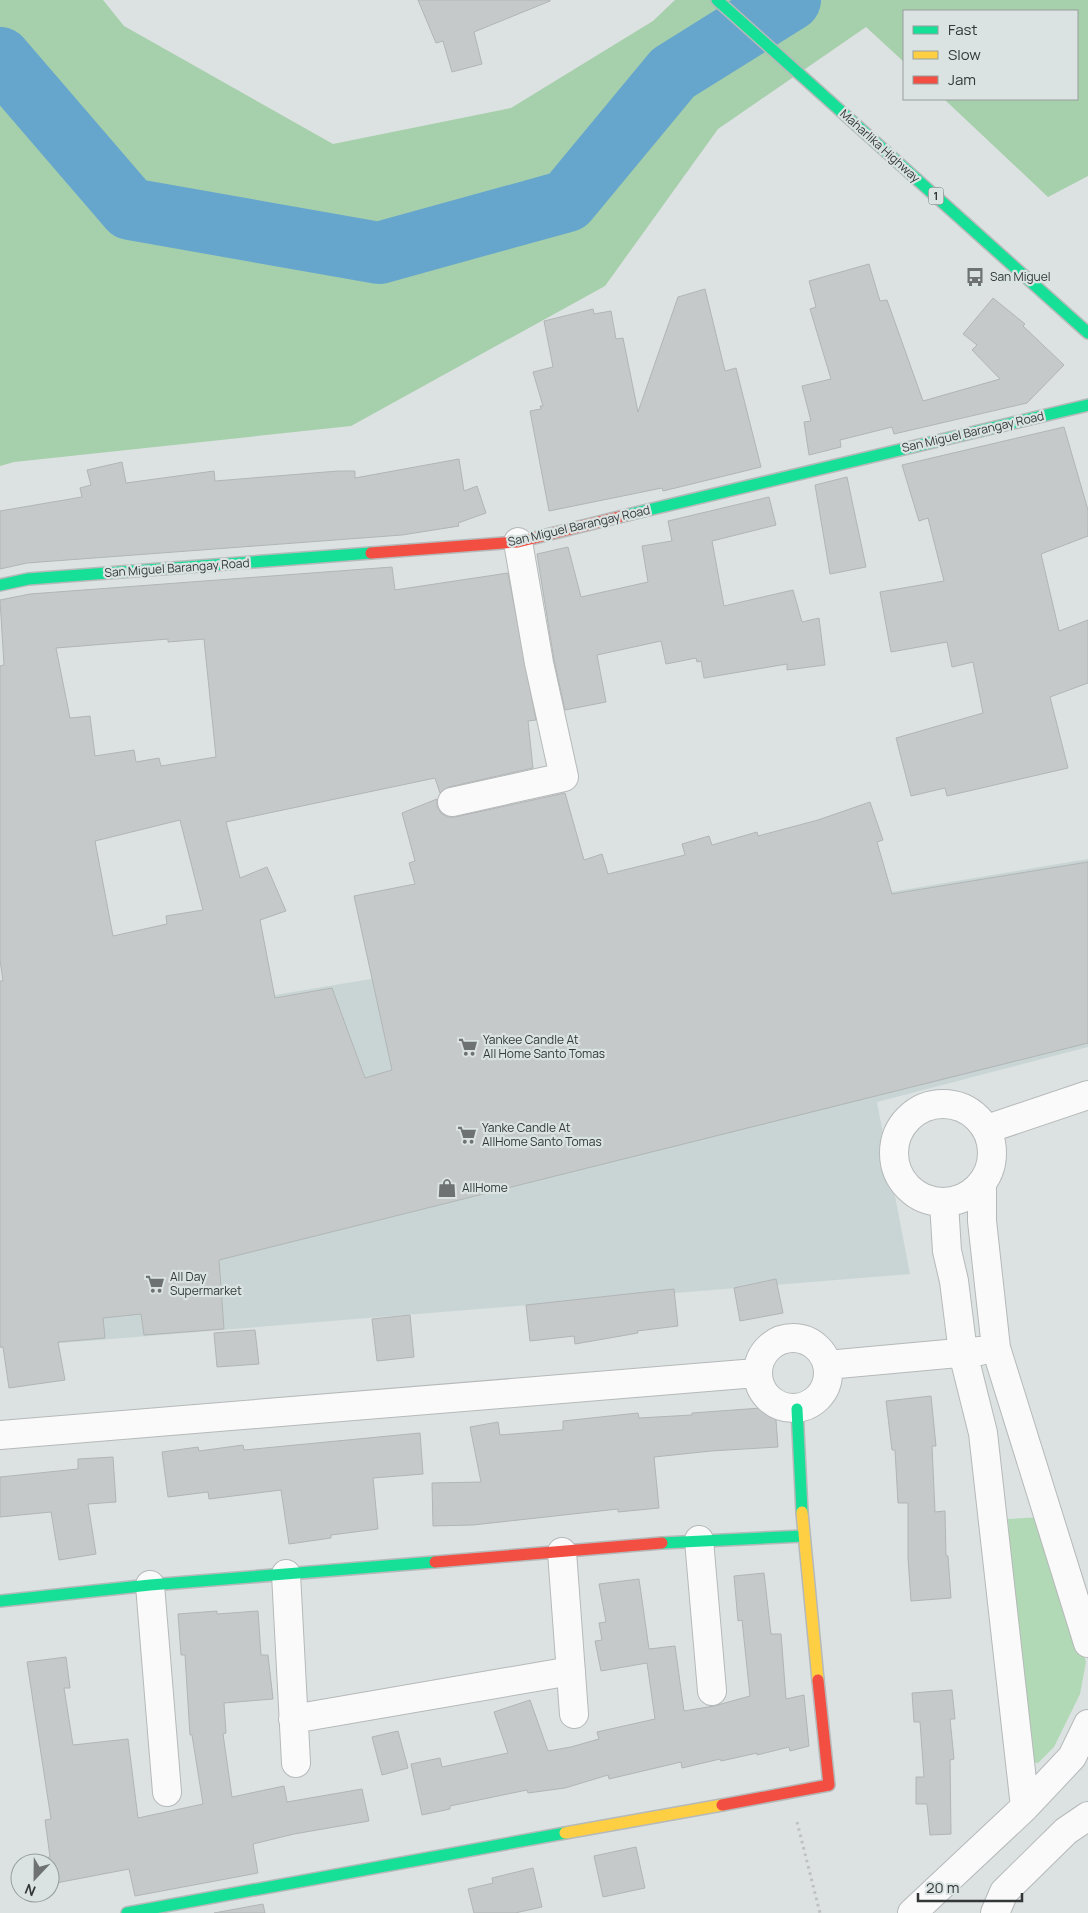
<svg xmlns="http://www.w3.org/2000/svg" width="1088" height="1913" font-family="Manrope,sans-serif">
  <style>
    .built { fill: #c9d5d5 }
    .green { fill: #b1d9b6 }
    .forest { fill: #a6cfab }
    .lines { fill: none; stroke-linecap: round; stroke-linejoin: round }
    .river { stroke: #66a6cd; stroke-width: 62 }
    .building { fill: #c5c9c9; stroke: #b1b5b6; fill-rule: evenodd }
    .street-casing { stroke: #b6b9b9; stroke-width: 30 }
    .fast-casing { stroke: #b6b9b9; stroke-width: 14 }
    .slow-casing { stroke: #b6b9b9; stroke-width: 14 }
    .jam-casing { stroke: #b6b9b9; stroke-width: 14 }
    .path { stroke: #bfc0c0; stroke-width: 3; stroke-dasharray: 2.5 4; stroke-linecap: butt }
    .street { stroke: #fafafa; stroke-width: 28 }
    .fast { stroke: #16e098; stroke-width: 11 }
    .slow { stroke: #ffcf43; stroke-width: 11 }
    .jam { stroke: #f24e42; stroke-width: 11 }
    .labels { text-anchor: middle; stroke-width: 4.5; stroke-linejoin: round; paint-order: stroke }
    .shield { fill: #dae3e2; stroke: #656b6a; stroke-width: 1 }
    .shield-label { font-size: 11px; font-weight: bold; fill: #333737 }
    .street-label { font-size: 12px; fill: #333737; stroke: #dae3e2 }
    .poi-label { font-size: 12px; fill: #333737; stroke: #dae3e2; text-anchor: start }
  </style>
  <rect width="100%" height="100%" fill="#dce1e1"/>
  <path class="built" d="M 1088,859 L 1088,1047 L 877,1102 L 910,1274 L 0,1348 L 0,1041 Z"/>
  <path class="green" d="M 1042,1517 L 1086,1662 L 1080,1694 L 1054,1747 L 1038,1763 L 1027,1761 L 1022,1753 L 1008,1519 Z"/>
  <path class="forest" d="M 0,0 L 103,0 L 124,26 L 333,144 L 511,108 L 653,21 L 675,0 L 1088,0 L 1088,176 L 1048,197 L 944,99 L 1077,99 L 1077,11 L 904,11 L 904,62 L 866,27 L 718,129 L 605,286 L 351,426 L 14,462 L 0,466 Z"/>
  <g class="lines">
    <path class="river" d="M 0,58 L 130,209 L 379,253 L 567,201 L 673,73 L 790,0"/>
  </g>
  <path class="building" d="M 418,0 L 550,0 L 550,1 L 474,32 L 482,64 L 452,72 L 443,41 L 436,43 Z
    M 869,264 L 880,301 L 887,300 L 923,401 L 1000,379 L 972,350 L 977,345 L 963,334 L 993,298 L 1025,324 L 1023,326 L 1064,365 L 1027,403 L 894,434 L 892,427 L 840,440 L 841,447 L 809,455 L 804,422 L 811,421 L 802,386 L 831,379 L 810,309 L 816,307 L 809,281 Z
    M 705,289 L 725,371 L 736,368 L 761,467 L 663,491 L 662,488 L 549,511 L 530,411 L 541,409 L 540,406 L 543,406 L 533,372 L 553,367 L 544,321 L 593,309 L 594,314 L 611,311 L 616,339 L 623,338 L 638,412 L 678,297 Z
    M 1064,427 L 1088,510 L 1088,536 L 1041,554 L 1059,631 L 1088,620 L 1088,683 L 1050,697 L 1068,768 L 947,796 L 945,788 L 911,796 L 896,738 L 983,713 L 973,662 L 952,667 L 947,642 L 891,652 L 880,592 L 944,581 L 928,518 L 919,521 L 902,465 Z
    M 459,459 L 464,491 L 477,486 L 486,513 L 458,523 L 459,526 L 402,535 L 27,563 L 0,569 L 0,511 L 82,497 L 80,488 L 91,485 L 87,470 L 122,462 L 126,483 L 214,471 L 215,481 L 338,471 L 355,471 L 355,478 Z
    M 847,477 L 866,567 L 830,574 L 815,485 Z
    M 769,497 L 776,525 L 712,541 L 724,606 L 793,590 L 802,622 L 819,618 L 825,665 L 787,670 L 787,664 L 704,678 L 701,661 L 697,662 L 696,658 L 666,664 L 661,641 L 597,655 L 606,702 L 565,710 L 554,660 L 537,554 L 568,547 L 581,597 L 648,582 L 642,546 L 672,541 L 668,521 Z
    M 392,567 L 395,590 L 508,573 L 536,720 L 528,721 L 533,768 L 449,787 L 440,793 L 435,778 L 226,822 L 240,878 L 267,867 L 286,911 L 260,920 L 275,998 L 332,988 L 365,1078 L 392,1070 L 354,896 L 415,884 L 409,863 L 415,861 L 402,813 L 437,799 L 437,806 L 441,813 L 447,817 L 455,817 L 565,793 L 584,860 L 602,854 L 608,874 L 685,855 L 682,844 L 709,836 L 712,845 L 757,832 L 758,836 L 818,820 L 870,802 L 883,840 L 877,842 L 892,894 L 1088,862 L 1088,1043 L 219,1260 L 224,1329 L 144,1335 L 141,1314 L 103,1318 L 105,1338 L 58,1342 L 65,1380 L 9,1388 L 3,1347 L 0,1347 L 0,981 L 3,981 L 0,960 L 0,666 L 4,665 L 0,600 L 30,594 ZM 168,639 L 168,642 L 204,639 L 216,757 L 161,766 L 159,758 L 136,762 L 134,750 L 95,756 L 90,716 L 70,718 L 56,648 ZM 180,820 L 203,910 L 166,916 L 167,924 L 113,936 L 95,841 Z
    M 776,1279 L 783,1313 L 740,1321 L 734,1288 Z
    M 674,1289 L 678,1326 L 637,1331 L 638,1333 L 575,1344 L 574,1336 L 530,1341 L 526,1305 Z
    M 410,1315 L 414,1357 L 377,1361 L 372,1319 Z
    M 255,1330 L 259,1364 L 217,1367 L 214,1333 Z
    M 931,1396 L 936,1446 L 932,1446 L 935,1512 L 945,1511 L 946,1556 L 948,1556 L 951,1598 L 911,1601 L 908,1558 L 908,1503 L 898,1503 L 895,1450 L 892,1450 L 886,1401 Z
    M 775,1407 L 778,1447 L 711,1451 L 654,1457 L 659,1508 L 618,1512 L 618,1509 L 473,1525 L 433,1526 L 432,1483 L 481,1482 L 470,1427 L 498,1422 L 500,1435 L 563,1430 L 563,1421 L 638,1413 L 639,1418 L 692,1415 L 692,1413 Z
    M 420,1433 L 423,1474 L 373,1478 L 378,1529 L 331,1535 L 331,1538 L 289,1544 L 281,1490 L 209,1499 L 208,1492 L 168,1497 L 162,1452 L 198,1447 L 199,1451 L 243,1445 L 244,1450 Z
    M 113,1457 L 116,1502 L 88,1504 L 96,1554 L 59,1560 L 51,1512 L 0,1517 L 0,1477 L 78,1469 L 78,1459 Z
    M 764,1573 L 771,1634 L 781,1634 L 786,1699 L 804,1695 L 809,1746 L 790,1751 L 789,1747 L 757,1755 L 757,1753 L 721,1761 L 720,1759 L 682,1768 L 681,1762 L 609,1779 L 608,1775 L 565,1788 L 528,1793 L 527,1790 L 450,1806 L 450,1809 L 422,1815 L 411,1764 L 440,1758 L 442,1767 L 508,1753 L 494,1712 L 530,1700 L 548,1751 L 571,1747 L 599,1739 L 597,1732 L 655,1719 L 647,1663 L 601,1671 L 595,1641 L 602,1640 L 599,1623 L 606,1622 L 599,1584 L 639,1579 L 649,1649 L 675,1646 L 684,1711 L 714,1706 L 750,1696 L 742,1620 L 738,1621 L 734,1576 Z
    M 217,1611 L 217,1614 L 258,1611 L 261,1655 L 268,1655 L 273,1699 L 224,1703 L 226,1733 L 223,1734 L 232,1797 L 284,1786 L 287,1802 L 362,1789 L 369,1821 L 294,1834 L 253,1844 L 258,1873 L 135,1896 L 129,1869 L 51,1884 L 50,1863 L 47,1863 L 46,1858 L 50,1857 L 45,1820 L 51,1819 L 27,1662 L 66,1657 L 70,1688 L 64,1688 L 73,1745 L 128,1739 L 138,1818 L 203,1804 L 192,1735 L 190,1735 L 185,1655 L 181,1655 L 178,1614 Z
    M 952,1690 L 955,1719 L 950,1719 L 954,1759 L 950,1760 L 951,1834 L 930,1835 L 927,1804 L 916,1804 L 916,1777 L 924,1777 L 920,1722 L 914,1722 L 912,1693 Z
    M 398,1731 L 408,1768 L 382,1775 L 372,1737 Z
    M 636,1847 L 645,1888 L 603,1897 L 594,1856 Z
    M 533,1868 L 542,1907 L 515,1913 L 474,1913 L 468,1889 L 493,1883 L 492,1878 Z
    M 263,1904 L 265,1913 L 214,1913 Z"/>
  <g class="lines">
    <g class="street-casing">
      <path id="street" d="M 452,802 L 564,777 L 539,663 L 518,542
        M894 1153a49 49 0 1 1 98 0a49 49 0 1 1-98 0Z
        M 987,1129 L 1088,1095
        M 982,1185 L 982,1221 L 996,1348 L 1088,1643
        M 944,1203 L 947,1251 L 954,1281 L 963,1353 L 983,1433 L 1025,1807
        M758 1373a35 35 0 1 1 70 0a35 35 0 1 1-70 0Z
        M 827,1365 L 980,1351
        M 0,1435 L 756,1373
        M 699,1540 L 712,1691
        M 562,1552 L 574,1714
        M 286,1574 L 296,1763
        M 150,1585 L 167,1792
        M 293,1719 L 571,1671
        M 912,1913 L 1025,1807 L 1072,1757 L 1088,1724
        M 995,1913 L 1004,1892 L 1066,1831 L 1088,1816"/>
    </g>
    <g class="fast-casing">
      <path id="fast" d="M 717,0 L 1088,333
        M 627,515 L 1088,405
        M 0,585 L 28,579 L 371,553
        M 797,1409 L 802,1512
        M 662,1543 L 803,1536
        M 0,1601 L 150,1585 L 435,1562
        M 127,1913 L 565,1833"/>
    </g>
    <g class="slow-casing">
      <path id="slow" d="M 802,1512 L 818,1680
        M 565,1833 L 722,1805"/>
    </g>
    <g class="jam-casing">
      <path id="jam" d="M 371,553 L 518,542 L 627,515
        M 435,1562 L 662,1543
        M 722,1805 L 829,1785 L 818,1680"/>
    </g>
    <path class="path" d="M 797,1822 L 820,1913"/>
    <use href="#street" class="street"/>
    <use href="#fast" class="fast"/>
    <use href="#slow" class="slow"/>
    <use href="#jam" class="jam"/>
  </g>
  <defs>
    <g id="bus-bare" transform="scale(1.5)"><path d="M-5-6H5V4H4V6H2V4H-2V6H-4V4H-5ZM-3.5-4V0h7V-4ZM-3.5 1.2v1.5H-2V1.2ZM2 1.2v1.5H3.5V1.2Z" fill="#6e7272" stroke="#dae3e2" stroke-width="2.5" paint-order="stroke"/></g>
    <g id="supermarket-bare" transform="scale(1.5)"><path d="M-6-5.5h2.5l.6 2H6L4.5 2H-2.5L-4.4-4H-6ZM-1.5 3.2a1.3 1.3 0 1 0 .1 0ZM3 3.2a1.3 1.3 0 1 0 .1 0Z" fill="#6e7272" stroke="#dae3e2" stroke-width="2.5" paint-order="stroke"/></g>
    <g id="shop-bare" transform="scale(1.5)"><path d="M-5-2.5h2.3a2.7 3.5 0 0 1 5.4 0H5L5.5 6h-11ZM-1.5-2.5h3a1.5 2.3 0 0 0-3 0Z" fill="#6e7272" stroke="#dae3e2" stroke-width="2.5" paint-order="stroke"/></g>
  </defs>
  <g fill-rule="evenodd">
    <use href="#bus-bare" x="975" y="277"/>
    <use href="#supermarket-bare" x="468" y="1047"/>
    <use href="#supermarket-bare" x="467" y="1135"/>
    <use href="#shop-bare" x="447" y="1188"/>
    <use href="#supermarket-bare" x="155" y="1284"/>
  </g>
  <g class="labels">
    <rect class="shield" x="928.5" y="187.5" width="15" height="17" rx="4"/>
    <g class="shield-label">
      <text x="936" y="200">1</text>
    </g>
    <g class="street-label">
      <text transform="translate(880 146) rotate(42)" y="4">Maharlika Highway</text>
      <text transform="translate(973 432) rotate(-13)" y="4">San Miguel Barangay Road</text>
      <text transform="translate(579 526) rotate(-13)" y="4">San Miguel Barangay Road</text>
      <text transform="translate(177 568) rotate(-4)" y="4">San Miguel Barangay Road</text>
    </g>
    <g class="poi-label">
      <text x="990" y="281">San Miguel</text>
      <text x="483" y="1044">Yankee Candle At<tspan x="483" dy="14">All Home Santo Tomas</tspan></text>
      <text x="482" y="1132">Yanke Candle At<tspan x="482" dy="14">AllHome Santo Tomas</tspan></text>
      <text x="462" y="1192">AllHome</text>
      <text x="170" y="1281">All Day<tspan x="170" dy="14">Supermarket</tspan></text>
    </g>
  </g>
  <rect x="903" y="10" width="175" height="90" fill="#dae3e2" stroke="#979e9e"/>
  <rect x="913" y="26" width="25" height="8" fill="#16e098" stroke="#979e9e"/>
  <text x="948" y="35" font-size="15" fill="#333737">Fast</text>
  <rect x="913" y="51" width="25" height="8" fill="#ffcf43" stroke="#979e9e"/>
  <text x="948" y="60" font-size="15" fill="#333737">Slow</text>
  <rect x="913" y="76" width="25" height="8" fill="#f24e42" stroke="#979e9e"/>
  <text x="948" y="85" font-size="15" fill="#333737">Jam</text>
  <g transform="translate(35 1878) rotate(202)"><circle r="24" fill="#dae3e2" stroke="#979e9e"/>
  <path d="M0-4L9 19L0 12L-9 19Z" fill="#6e7272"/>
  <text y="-8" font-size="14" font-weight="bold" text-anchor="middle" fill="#333737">N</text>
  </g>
  <path d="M918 1893v8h104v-8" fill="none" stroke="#333737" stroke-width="2.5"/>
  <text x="926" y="1893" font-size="15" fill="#333737" stroke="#dae3e2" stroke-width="4" paint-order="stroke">20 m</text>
</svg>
